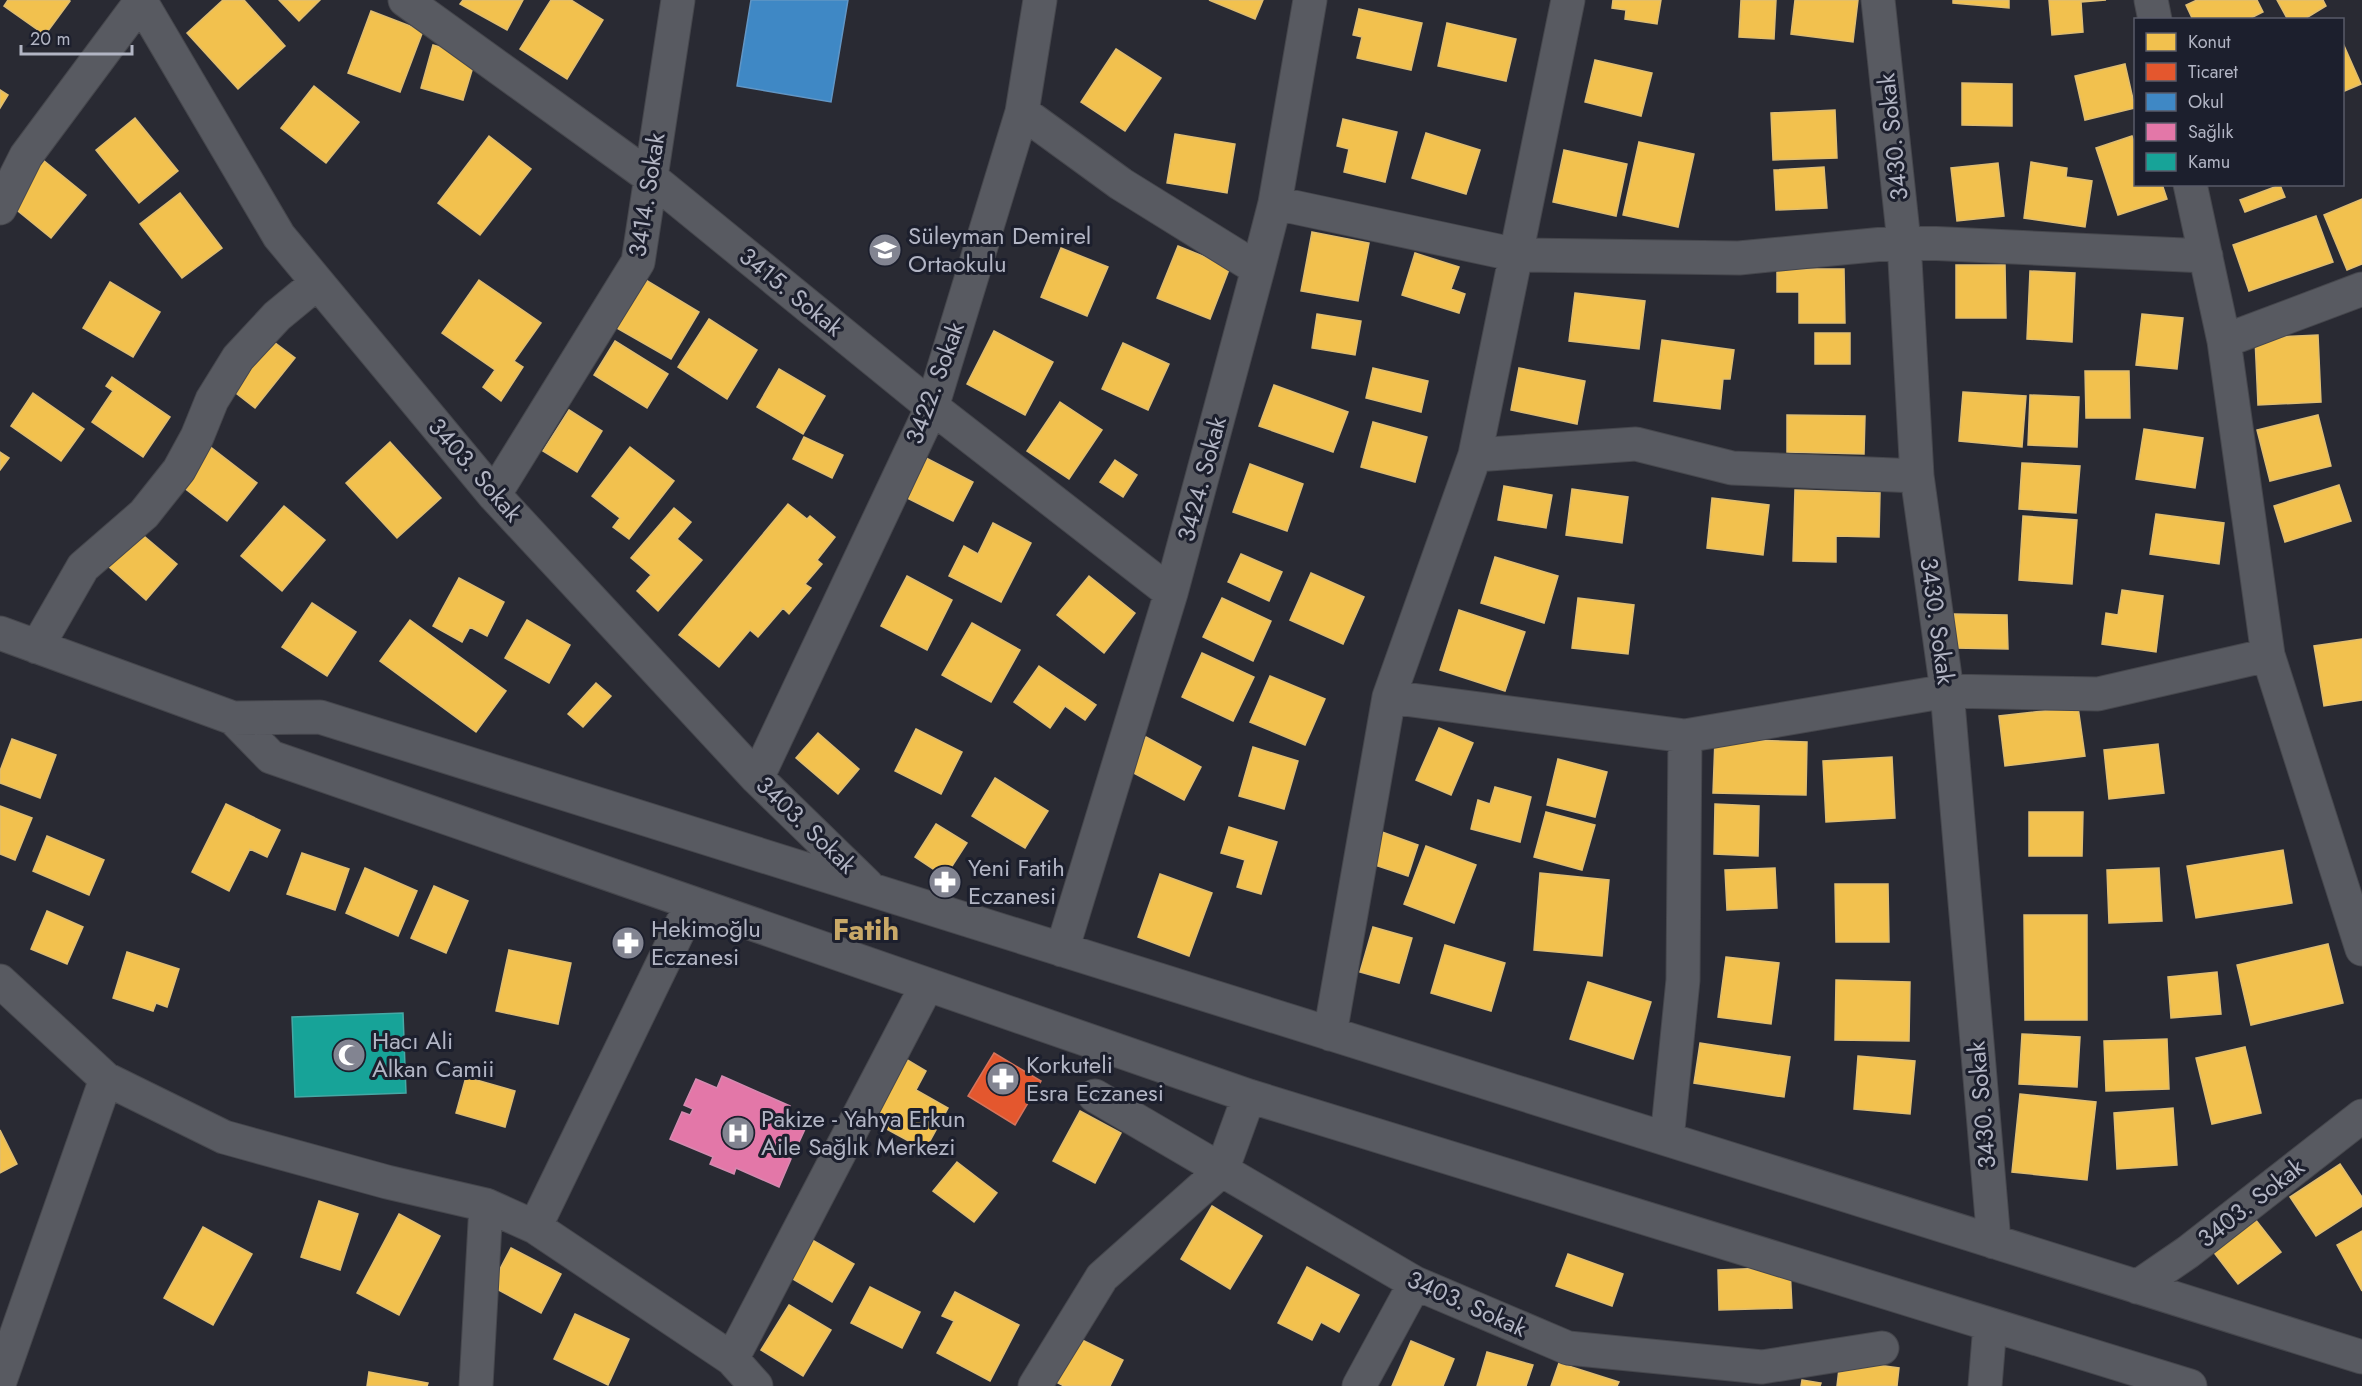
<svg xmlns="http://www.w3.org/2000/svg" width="2362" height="1386" font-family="Jost,sans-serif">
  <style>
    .homes { fill: #f2c14e; stroke: #dfbd71; stroke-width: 1.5 }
    .shops { fill: #e4572e; stroke: #d5735b; stroke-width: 1.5 }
    .schools { fill: #3f88c5; stroke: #6296c5; stroke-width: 1.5 }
    .health { fill: #e377a8; stroke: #d48ab0; stroke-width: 1.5 }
    .public { fill: #17a398; stroke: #46a8a5; stroke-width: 1.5 }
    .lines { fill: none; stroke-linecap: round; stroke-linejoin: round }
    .minor-casing { stroke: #46474d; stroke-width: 35 }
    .minor { stroke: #585a61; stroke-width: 33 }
    .labels { text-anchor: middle; stroke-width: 6; stroke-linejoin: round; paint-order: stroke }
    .street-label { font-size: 24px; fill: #b2b5c4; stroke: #1c1f2d }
    .poi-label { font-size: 24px; fill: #b2b5c4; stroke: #1c1f2d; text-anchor: start }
    .district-label { font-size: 30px; font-weight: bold; fill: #c9a968; stroke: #1c1f2d }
  </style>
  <rect width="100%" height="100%" fill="#292a33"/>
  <path class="homes" d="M 8,0 L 69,0 L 70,1 L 45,35 L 4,6 Z
    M 223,0 L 244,0 L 285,46 L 238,89 L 187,33 Z
    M 279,0 L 320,0 L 299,21 Z
    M 463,0 L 523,0 L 507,30 L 460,4 Z
    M 551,0 L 571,0 L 603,20 L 567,79 L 520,49 Z
    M 1209,0 L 1263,0 L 1255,19 Z
    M 1613,0 L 1661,0 L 1657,24 L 1625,19 L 1626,10 L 1612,8 Z
    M 1741,0 L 1776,0 L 1774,39 L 1739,37 Z
    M 1795,0 L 1858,0 L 1853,42 L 1791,34 Z
    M 1953,0 L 2009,0 L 2009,8 L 1953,3 Z
    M 2049,0 L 2106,0 L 2081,2 L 2083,32 L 2052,35 Z
    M 2197,0 L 2257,0 L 2263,12 L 2247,20 L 2193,20 L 2186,5 Z
    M 2277,0 L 2323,0 L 2326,6 L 2303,20 L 2288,20 Z
    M 1359,9 L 1422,23 L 1411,70 L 1357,58 L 1362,37 L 1353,35 Z
    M 371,11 L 423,31 L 400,92 L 348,73 Z
    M 1447,23 L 1516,39 L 1506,81 L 1438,66 Z
    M 2342,41 L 2361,84 L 2342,92 Z
    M 433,45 L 476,57 L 463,100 L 421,88 Z
    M 1116,49 L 1161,78 L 1125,131 L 1081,102 Z
    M 1595,60 L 1652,73 L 1641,116 L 1585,102 Z
    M 2125,64 L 2135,108 L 2085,120 L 2075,76 Z
    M 1962,83 L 2012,84 L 2012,126 L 1962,125 Z
    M 314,86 L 359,122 L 326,163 L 281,128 Z
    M 0,90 L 8,95 L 0,108 Z
    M 1835,110 L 1837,158 L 1773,160 L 1771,113 Z
    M 135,118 L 178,171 L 139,203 L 96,150 Z
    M 1343,119 L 1397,132 L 1385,182 L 1344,172 L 1349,149 L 1337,146 Z
    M 1426,133 L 1480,150 L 1466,194 L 1412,178 Z
    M 1175,134 L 1235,144 L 1227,193 L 1167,183 Z
    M 489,136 L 531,169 L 480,235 L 438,203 Z
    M 2132,136 L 2136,147 L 2136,184 L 2162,184 L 2167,199 L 2118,215 L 2096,148 Z
    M 1639,142 L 1694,154 L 1678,227 L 1623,215 Z
    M 1564,150 L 1627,164 L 1616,216 L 1553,202 Z
    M 43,160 L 86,195 L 51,238 L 8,203 Z
    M 2031,162 L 2067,168 L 2066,177 L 2092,181 L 2085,227 L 2024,218 Z
    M 1998,163 L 2004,216 L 1957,221 L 1951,168 Z
    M 1824,167 L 1827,208 L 1776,210 L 1774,170 Z
    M 2280,185 L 2285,197 L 2245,212 L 2240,200 Z
    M 180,193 L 222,248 L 182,278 L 140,224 Z
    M 2362,199 L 2362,264 L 2347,270 L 2324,215 Z
    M 2316,216 L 2333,262 L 2249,291 L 2233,245 Z
    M 1312,232 L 1369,243 L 1358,301 L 1301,291 Z
    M 1178,246 L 1230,267 L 1210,319 L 1157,298 Z
    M 1061,248 L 1108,267 L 1087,316 L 1041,297 Z
    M 1415,253 L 1459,267 L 1451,289 L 1465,294 L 1459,313 L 1402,295 Z
    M 1956,265 L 2005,265 L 2006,318 L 1956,318 Z
    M 1777,269 L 1844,269 L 1845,323 L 1799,323 L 1799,292 L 1777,292 Z
    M 2030,271 L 2075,273 L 2072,342 L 2027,339 Z
    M 644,279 L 699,312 L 671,359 L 615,327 Z
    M 479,280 L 541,323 L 514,361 L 523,367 L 501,401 L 483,387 L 495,370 L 442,333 Z
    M 110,282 L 160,312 L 133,357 L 83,328 Z
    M 1575,293 L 1645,301 L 1639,349 L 1569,341 Z
    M 1317,314 L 1361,321 L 1355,355 L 1312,348 Z
    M 2142,314 L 2183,318 L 2177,369 L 2136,365 Z
    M 709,319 L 757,350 L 727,399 L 678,367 Z
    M 994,331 L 1053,362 L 1025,415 L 967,384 Z
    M 1815,333 L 1850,333 L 1850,364 L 1815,364 Z
    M 2318,335 L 2321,402 L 2258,405 L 2255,338 Z
    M 266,336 L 295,358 L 255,408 L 227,386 Z
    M 1662,340 L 1734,350 L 1730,379 L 1723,379 L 1720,409 L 1654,401 Z
    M 615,341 L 668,374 L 647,408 L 594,375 Z
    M 1123,343 L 1169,364 L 1148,410 L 1102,389 Z
    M 1373,368 L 1428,381 L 1421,412 L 1366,398 Z
    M 1519,368 L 1585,381 L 1577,424 L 1511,410 Z
    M 779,369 L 825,396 L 803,434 L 757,407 Z
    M 2085,371 L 2129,371 L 2130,418 L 2086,418 Z
    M 112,377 L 170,417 L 143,457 L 92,422 L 113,391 L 106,386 Z
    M 1274,385 L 1348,412 L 1333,452 L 1259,426 Z
    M 1963,392 L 2026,396 L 2022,447 L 1959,441 Z
    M 33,393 L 84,429 L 61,461 L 11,426 Z
    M 2030,395 L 2079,397 L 2077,447 L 2028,445 Z
    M 1060,402 L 1102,430 L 1069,479 L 1027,451 Z
    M 569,410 L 602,431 L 577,472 L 543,451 Z
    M 1787,415 L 1865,416 L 1864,454 L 1787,452 Z
    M 2318,415 L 2331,466 L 2270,481 L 2257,430 Z
    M 1373,422 L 1427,437 L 1415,482 L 1361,467 Z
    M 2144,429 L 2203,438 L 2195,488 L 2136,479 Z
    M 804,437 L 843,455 L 832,478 L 793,459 Z
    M 390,442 L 441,498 L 397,538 L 346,483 Z
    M 208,445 L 257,483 L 227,521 L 178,483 Z
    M 630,447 L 674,481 L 629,539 L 613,527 L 620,518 L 592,496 Z
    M 0,452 L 9,458 L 0,470 Z
    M 926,458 L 973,482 L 953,521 L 905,497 Z
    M 1115,460 L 1137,475 L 1123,497 L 1100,482 Z
    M 2022,463 L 2080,466 L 2076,513 L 2019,509 Z
    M 1250,464 L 1303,484 L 1287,531 L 1233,512 Z
    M 2339,485 L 2351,521 L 2285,542 L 2274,506 Z
    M 1504,486 L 1552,495 L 1546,528 L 1498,520 Z
    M 1572,489 L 1628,497 L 1622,543 L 1566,535 Z
    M 1795,490 L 1880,493 L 1879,537 L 1836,536 L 1836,562 L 1793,561 Z
    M 1712,498 L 1769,505 L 1763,555 L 1707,548 Z
    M 788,504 L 807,519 L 810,516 L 835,537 L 817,560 L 822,564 L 805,584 L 811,588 L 789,614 L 783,608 L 758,637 L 750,630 L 719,667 L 679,635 Z
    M 284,506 L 325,540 L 282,591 L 241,556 Z
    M 674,508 L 691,522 L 677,539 L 702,560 L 658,611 L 637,591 L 651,575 L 631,558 Z
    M 2156,514 L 2224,523 L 2219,564 L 2150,554 Z
    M 2023,516 L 2077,520 L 2072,584 L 2019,580 Z
    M 993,523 L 1031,543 L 1001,602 L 949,576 L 964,546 L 978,554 Z
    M 138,531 L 177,564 L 146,600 L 108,566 Z
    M 1241,554 L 1282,572 L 1269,601 L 1228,582 Z
    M 1495,557 L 1558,576 L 1544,623 L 1481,603 Z
    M 1311,573 L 1364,597 L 1343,644 L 1290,620 Z
    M 907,576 L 952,600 L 927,650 L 881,626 Z
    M 1089,576 L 1135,613 L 1104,653 L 1057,615 Z
    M 459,578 L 504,602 L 487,636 L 470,627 L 462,642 L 433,626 Z
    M 2122,590 L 2163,596 L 2156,652 L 2102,644 L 2106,613 L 2118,615 Z
    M 1222,598 L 1271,621 L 1253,661 L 1203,637 Z
    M 1578,598 L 1634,605 L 1628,654 L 1572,648 Z
    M 312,603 L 356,632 L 327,676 L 282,647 Z
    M 1459,610 L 1525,632 L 1505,691 L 1440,670 Z
    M 1954,614 L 2007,615 L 2008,649 L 1954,648 Z
    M 410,620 L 506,691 L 476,732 L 380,661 Z
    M 527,620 L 570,645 L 549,683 L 505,658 Z
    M 972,623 L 1020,650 L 991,702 L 942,675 Z
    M 2362,639 L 2362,700 L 2324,706 L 2314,646 Z
    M 1202,653 L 1254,677 L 1233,721 L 1182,697 Z
    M 1039,666 L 1096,705 L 1085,720 L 1065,706 L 1050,728 L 1014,702 Z
    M 1270,676 L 1325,699 L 1305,745 L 1250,722 Z
    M 596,683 L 611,696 L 583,727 L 568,714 Z
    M 2078,707 L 2085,756 L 2005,766 L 1999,716 Z
    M 1439,728 L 1473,743 L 1451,795 L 1416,780 Z
    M 916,729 L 962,752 L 941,794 L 895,771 Z
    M 818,733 L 859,769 L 838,794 L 796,758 Z
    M 1146,737 L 1201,767 L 1184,800 L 1128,770 Z
    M 12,739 L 56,755 L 40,798 L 0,783 L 0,771 Z
    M 1715,739 L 1807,742 L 1806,795 L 1713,793 Z
    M 2158,744 L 2164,793 L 2109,799 L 2104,750 Z
    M 1253,747 L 1298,761 L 1284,809 L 1239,796 Z
    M 1892,757 L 1895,818 L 1826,822 L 1823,761 Z
    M 1558,759 L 1607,772 L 1595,817 L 1547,805 Z
    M 995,778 L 1048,811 L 1025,848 L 972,816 Z
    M 1495,787 L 1531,797 L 1520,842 L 1471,829 L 1478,800 L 1490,804 Z
    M 226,804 L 280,830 L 267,857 L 250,849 L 229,891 L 192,872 Z
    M 1715,804 L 1759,806 L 1758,856 L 1714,854 Z
    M 0,806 L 32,818 L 15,860 L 0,854 Z
    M 1546,812 L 1595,825 L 1582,870 L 1534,857 Z
    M 2029,812 L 2083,812 L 2082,856 L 2029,856 Z
    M 936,824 L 967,843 L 945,877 L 915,857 Z
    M 1229,827 L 1277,842 L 1261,894 L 1237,887 L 1245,860 L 1221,853 Z
    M 1382,832 L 1418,845 L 1408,876 L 1372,864 Z
    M 47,836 L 104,860 L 89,895 L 33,871 Z
    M 1426,846 L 1476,865 L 1454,923 L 1404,904 Z
    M 2283,850 L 2292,903 L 2196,918 L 2187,866 Z
    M 302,853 L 349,869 L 335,910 L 287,894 Z
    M 365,868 L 417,891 L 398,936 L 346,913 Z
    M 1775,868 L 1777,908 L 1727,910 L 1725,870 Z
    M 2159,868 L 2162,921 L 2109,923 L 2107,870 Z
    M 1540,873 L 1609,880 L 1602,956 L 1534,950 Z
    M 1160,874 L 1212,893 L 1189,956 L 1138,937 Z
    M 1835,884 L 1888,884 L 1889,942 L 1836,942 Z
    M 434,886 L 468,901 L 446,953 L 411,938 Z
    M 47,911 L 83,927 L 67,964 L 31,949 Z
    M 2024,915 L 2087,915 L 2087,1020 L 2025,1020 Z
    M 1373,927 L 1412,938 L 1399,983 L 1360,972 Z
    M 2328,944 L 2343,1003 L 2251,1025 L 2237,965 Z
    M 1445,945 L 1505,963 L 1491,1011 L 1431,993 Z
    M 509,950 L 571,963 L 558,1024 L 496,1011 Z
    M 127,952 L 179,969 L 167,1007 L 156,1003 L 153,1011 L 113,998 Z
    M 1726,957 L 1779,963 L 1771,1024 L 1718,1017 Z
    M 2217,972 L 2221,1014 L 2171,1018 L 2168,977 Z
    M 1836,980 L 1910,982 L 1909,1041 L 1835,1040 Z
    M 1588,982 L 1651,1002 L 1633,1059 L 1570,1039 Z
    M 2022,1034 L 2080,1037 L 2077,1087 L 2019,1084 Z
    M 2167,1039 L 2169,1089 L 2106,1091 L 2104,1041 Z
    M 1700,1043 L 1790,1057 L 1784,1097 L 1694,1083 Z
    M 2245,1047 L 2261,1113 L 2212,1124 L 2196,1058 Z
    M 1858,1056 L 1915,1061 L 1910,1114 L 1854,1109 Z
    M 904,1058 L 926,1071 L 916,1090 L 948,1108 L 925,1150 L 870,1120 Z
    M 466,1077 L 515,1091 L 505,1127 L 456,1113 Z
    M 2020,1094 L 2096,1102 L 2087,1180 L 2012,1172 Z
    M 2173,1108 L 2177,1165 L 2117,1169 L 2114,1113 Z
    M 1080,1111 L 1121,1133 L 1095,1183 L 1053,1161 Z
    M 0,1130 L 17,1164 L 0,1173 Z
    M 957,1162 L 997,1193 L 974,1222 L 933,1191 Z
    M 2340,1164 L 2362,1197 L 2362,1206 L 2316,1236 L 2290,1197 Z
    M 319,1201 L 358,1214 L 340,1270 L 301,1257 Z
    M 1212,1206 L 1262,1236 L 1230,1289 L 1181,1259 Z
    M 399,1214 L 440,1236 L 399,1315 L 357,1293 Z
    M 2255,1219 L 2281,1252 L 2238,1284 L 2212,1250 Z
    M 203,1227 L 252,1254 L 213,1325 L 164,1298 Z
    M 2362,1231 L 2362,1291 L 2337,1245 Z
    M 807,1237 L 854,1264 L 832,1302 L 786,1275 Z
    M 511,1248 L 561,1274 L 541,1313 L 491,1286 Z
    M 1568,1254 L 1623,1274 L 1612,1306 L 1556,1286 Z
    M 1307,1267 L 1359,1295 L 1339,1332 L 1321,1322 L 1312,1340 L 1278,1323 Z
    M 1790,1267 L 1792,1308 L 1719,1310 L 1718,1270 Z
    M 870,1287 L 920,1312 L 902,1348 L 851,1323 Z
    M 955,1292 L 1019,1325 L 990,1381 L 937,1353 L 954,1321 L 942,1316 Z
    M 789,1305 L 831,1330 L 803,1376 L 761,1350 Z
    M 575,1314 L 629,1339 L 608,1385 L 554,1359 Z
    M 1072,1335 L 1123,1360 L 1110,1386 L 1064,1386 L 1050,1379 Z
    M 1411,1341 L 1454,1359 L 1443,1386 L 1392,1386 Z
    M 1487,1352 L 1533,1365 L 1526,1386 L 1477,1386 Z
    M 1840,1360 L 1899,1368 L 1897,1386 L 1837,1386 Z
    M 1559,1363 L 1619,1382 L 1617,1386 L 1551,1386 Z
    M 369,1372 L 428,1383 L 427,1386 L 367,1386 Z
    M 1802,1380 L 1821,1383 L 1820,1386 L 1801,1386 Z"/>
  <path class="shops" d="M 994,1053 L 1041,1081 L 1015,1125 L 968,1096 Z"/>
  <path class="schools" d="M 751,0 L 848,0 L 831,102 L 737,86 Z"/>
  <path class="health" d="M 722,1076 L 790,1106 L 785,1118 L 806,1127 L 794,1153 L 785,1150 L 783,1156 L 791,1159 L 779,1187 L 736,1168 L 734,1174 L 710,1164 L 713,1157 L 670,1139 L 682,1112 L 690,1115 L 693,1109 L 684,1105 L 696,1079 L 717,1088 Z"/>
  <path class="public" d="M 403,1013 L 406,1093 L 295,1097 L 292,1017 Z"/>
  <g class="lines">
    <g class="minor-casing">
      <path id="minor" d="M 140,0 L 279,236 L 494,495 L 757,778 L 867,885
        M 405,0 L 650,177 L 932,407 L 1171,593
        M 1878,0 L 1904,242 L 1917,476 L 1947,691 L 1994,1242
        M 2151,0 L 2155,20
        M 1022,112 L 1121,184 L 1258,269
        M 2190,184 L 2224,341 L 2268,655 L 2362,949
        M 1275,203 L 1517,255 L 1739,258 L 1904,242 L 2206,256
        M 0,208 L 26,156 L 142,0
        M 2224,341 L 2362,289
        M 1475,455 L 1636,444 L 1732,468 L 1917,476
        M 494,495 L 638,262 L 678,0
        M 0,633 L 233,718
        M 37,647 L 83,567 L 144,514 L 179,470 L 197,437 L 212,400 L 238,358 L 277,316 L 317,283
        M 1389,697 L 1685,736 L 1947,691 L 2098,694 L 2268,655
        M 757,778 L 932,407 L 1022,112 L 1040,0
        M 1062,950 L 1171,593 L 1258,269 L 1275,203 L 1310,0
        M 0,981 L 106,1079 L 224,1137 L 387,1182 L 486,1205 L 535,1227 L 732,1359 L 756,1386
        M 1330,1034 L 1389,697 L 1475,455 L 1568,0
        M 1095,1096 L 1415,1283 L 1568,1348 L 1762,1367 L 1882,1348
        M 1667,1139 L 1683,980 L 1685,736
        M 535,1227 L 692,903
        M 2137,1287 L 2188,1252 L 2362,1116
        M 732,1359 L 927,985
        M 0,1381 L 106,1079
        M 476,1386 L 486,1205
        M 1035,1386 L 1102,1277 L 1222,1170 L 1249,1096
        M 1359,1386 L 1415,1283
        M 1985,1386 L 1990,1325
        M 2190,1386 L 1249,1096 L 271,757 L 233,718 L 320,717 L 2362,1357"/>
    </g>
    <use href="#minor" class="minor"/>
  </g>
  <defs>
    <g id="school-disc" transform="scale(1.725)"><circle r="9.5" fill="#828491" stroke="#1c1f2d"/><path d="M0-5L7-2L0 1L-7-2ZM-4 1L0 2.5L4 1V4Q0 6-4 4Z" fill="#fff"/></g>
    <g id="pharmacy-disc" transform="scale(1.725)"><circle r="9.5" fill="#828491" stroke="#1c1f2d"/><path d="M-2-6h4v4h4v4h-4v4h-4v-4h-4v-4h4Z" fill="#fff"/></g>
    <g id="mosque-disc" transform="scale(1.725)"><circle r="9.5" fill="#828491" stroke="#1c1f2d"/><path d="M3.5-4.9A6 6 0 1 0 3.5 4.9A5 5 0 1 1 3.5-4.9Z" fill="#fff"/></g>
    <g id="hospital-disc" transform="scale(1.725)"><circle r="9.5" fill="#828491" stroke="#1c1f2d"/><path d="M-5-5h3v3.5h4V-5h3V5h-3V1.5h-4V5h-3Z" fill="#fff"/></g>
  </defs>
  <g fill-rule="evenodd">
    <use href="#school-disc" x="885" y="250"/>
    <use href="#pharmacy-disc" x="945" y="882"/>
    <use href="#pharmacy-disc" x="628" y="943"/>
    <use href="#mosque-disc" x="349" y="1055"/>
    <use href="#pharmacy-disc" x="1003" y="1079"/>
    <use href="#hospital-disc" x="738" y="1133"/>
  </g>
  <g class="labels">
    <g class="street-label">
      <text transform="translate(1893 137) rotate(-96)" y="8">3430. Sokak</text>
      <text transform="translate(647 195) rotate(-81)" y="8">3414. Sokak</text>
      <text transform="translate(791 292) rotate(39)" y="8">3415. Sokak</text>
      <text transform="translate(935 383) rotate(-70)" y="8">3422. Sokak</text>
      <text transform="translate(475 470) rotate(49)" y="8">3403. Sokak</text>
      <text transform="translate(1202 479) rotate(-75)" y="8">3424. Sokak</text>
      <text transform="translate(1937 621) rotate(82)" y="8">3430. Sokak</text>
      <text transform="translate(806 825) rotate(44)" y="8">3403. Sokak</text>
      <text transform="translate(1982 1105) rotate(-95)" y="8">3430. Sokak</text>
      <text transform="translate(2251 1203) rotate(-38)" y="8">3403. Sokak</text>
      <text transform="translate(1467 1304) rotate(24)" y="8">3403. Sokak</text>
    </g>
    <g class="poi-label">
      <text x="908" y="244">Süleyman Demirel<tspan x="908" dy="28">Ortaokulu</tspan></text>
      <text x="968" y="876">Yeni Fatih<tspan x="968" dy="28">Eczanesi</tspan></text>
      <text x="651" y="937">Hekimoğlu<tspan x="651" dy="28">Eczanesi</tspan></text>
      <text x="372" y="1049">Hacı Ali<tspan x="372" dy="28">Alkan Camii</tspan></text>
      <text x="1026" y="1073">Korkuteli<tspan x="1026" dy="28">Esra Eczanesi</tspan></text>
      <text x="761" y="1127">Pakize - Yahya Erkun<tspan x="761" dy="28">Aile Sağlık Merkezi</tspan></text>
    </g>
    <g class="district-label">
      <text x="866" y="940">Fatih</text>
    </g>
  </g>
  <rect x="2134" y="18" width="210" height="168" fill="#1c1f2d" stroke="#585b69" stroke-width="1.5"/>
  <rect x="2146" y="33" width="30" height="18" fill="#f2c14e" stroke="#585b69" stroke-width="1.5"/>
  <text x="2188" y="48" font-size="18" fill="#b2b5c4">Konut</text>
  <rect x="2146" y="63" width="30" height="18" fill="#e4572e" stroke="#585b69" stroke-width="1.5"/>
  <text x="2188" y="78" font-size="18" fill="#b2b5c4">Ticaret</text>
  <rect x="2146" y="93" width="30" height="18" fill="#3f88c5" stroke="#585b69" stroke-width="1.5"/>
  <text x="2188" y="108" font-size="18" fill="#b2b5c4">Okul</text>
  <rect x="2146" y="123" width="30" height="18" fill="#e377a8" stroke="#585b69" stroke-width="1.5"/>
  <text x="2188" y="138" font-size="18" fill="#b2b5c4">Sağlık</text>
  <rect x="2146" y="153" width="30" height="18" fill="#17a398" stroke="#585b69" stroke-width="1.5"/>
  <text x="2188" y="168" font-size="18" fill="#b2b5c4">Kamu</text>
  <path d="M21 45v9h111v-9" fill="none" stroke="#b2b5c4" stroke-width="3"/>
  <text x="30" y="45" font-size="18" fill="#b2b5c4" stroke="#1c1f2d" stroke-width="4.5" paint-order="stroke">20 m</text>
</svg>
